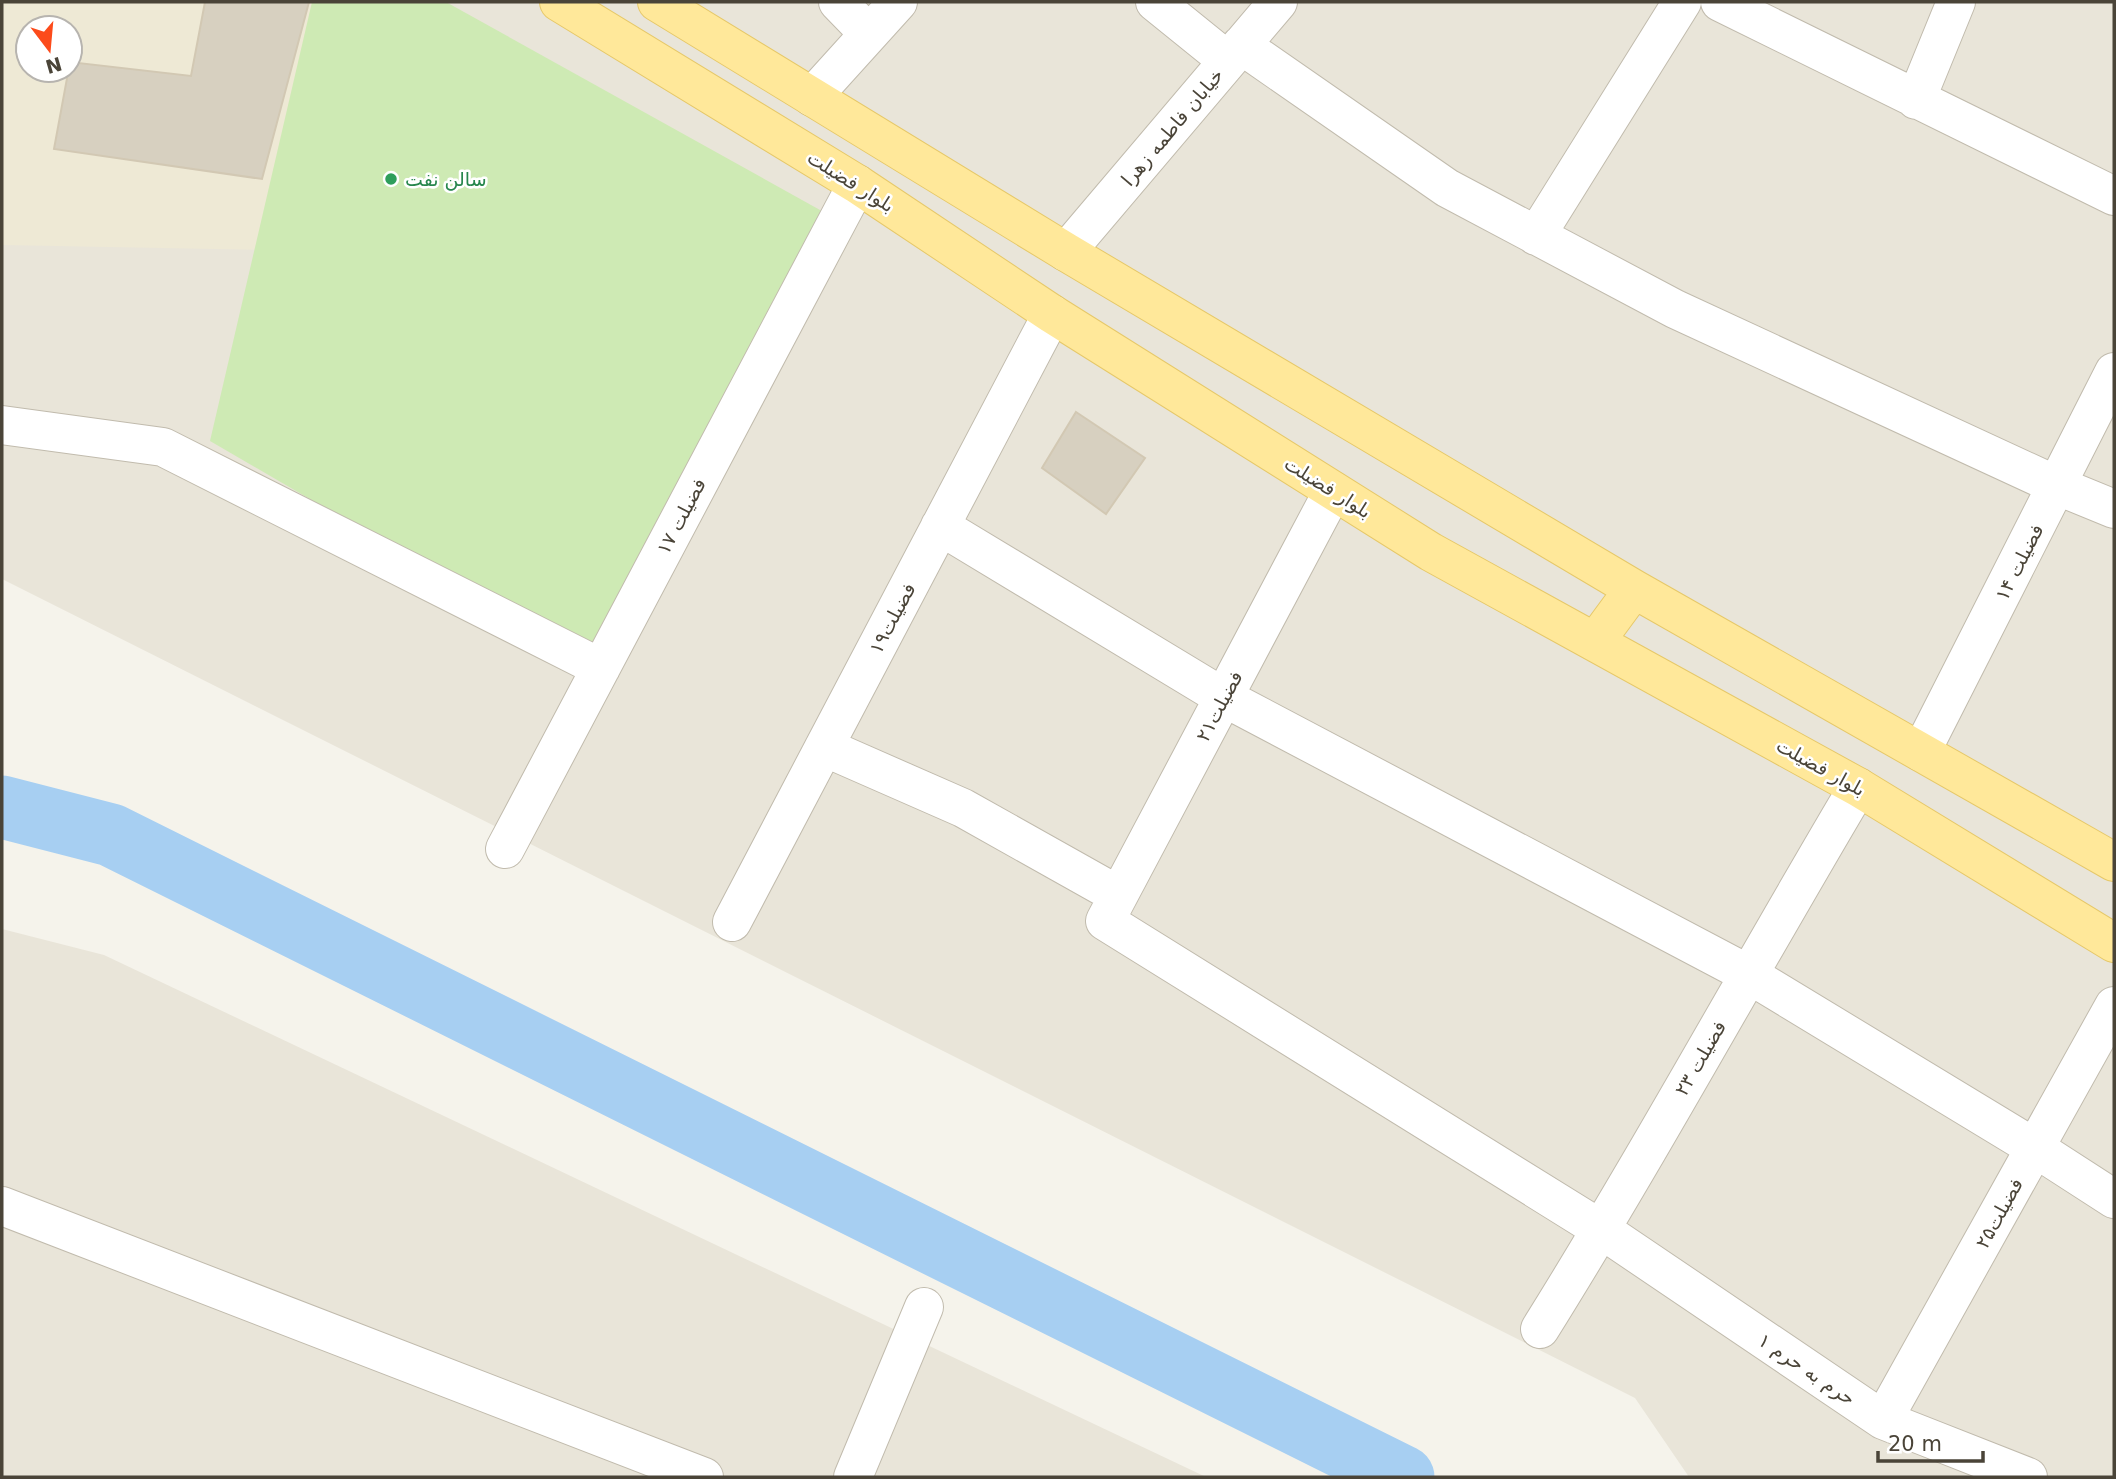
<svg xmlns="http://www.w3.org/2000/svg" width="2116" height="1479" font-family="'DejaVu Sans',Vazirmatn,sans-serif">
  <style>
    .residential { fill: #e9e5d9; fill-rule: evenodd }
    .education { fill: #eee9d5; fill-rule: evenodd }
    .green { fill: #ceeab4 }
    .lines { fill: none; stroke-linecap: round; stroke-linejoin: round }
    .river { stroke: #a7cff2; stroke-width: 63 }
    .building { fill: #d7d0c0; stroke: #d2c8b3; stroke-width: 2 }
    .minor-casing { stroke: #c1bbad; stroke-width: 40 }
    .major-casing { stroke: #e6c869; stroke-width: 40 }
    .minor { stroke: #fff; stroke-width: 38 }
    .major { stroke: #ffe89a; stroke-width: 38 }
    .leisure-dot { fill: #2e9e5b; stroke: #fff; stroke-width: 2.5 }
    .labels { text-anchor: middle; stroke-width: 5; stroke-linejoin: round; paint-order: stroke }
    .street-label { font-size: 19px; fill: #4a4438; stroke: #fff }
    .leisure-label { font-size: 19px; fill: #27864d; stroke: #fff; text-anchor: start }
  </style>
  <rect width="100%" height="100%" fill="#f5f3eb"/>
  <path class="residential" d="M 2,2 L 2114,2 L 2114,1477 L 1689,1477 L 1635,1398 L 2,579 ZM 28,28 L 70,28 L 70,70 L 28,70 Z
    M 2,929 L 104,955 L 1206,1477 L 2,1477 Z"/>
  <path class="education" d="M 2,2 L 316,2 L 275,250 L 2,245 ZM 28,28 L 70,28 L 70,70 L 28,70 Z"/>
  <path class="green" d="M 312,2 L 446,2 L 829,215 L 585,659 L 210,441 Z"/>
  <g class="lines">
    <path class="river" d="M 2,807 L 111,835 L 1403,1477"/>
  </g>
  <path class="building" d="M 205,2 L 309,2 L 262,179 L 54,149 L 70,62 L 191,76 Z
    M 1076,412 L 1145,458 L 1106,514 L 1042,468 Z"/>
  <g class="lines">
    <g class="minor-casing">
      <path id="minor" d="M 838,2 L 869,34
        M 1155,2 L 1228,61
        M 1720,2 L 2114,196
        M 1241,45 L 1447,188 L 1675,309 L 2058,486 L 2114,509
        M 812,97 L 898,2
        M 1916,100 L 1956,2
        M 1536,236 L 1682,2
        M 1066,252 L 1278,2
        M 2,425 L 163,447 L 601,668
        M 1333,491 L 1105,921 L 1602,1230 L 1883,1420 L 2028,1477
        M 940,526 L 1223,697 L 1748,974 L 2035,1148 L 2114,1199
        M 824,747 L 963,808 L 1118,895
        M 1921,752 L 2114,372
        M 505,849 L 857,184
        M 732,922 L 1052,314
        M 2,1206 L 704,1477
        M 1540,1329 C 1651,1151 1751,967 1858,787
        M 1883,1420 L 2114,1006
        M 853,1477 L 924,1307"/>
    </g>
    <g class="major-casing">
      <path id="major" d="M 559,2 L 857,184 L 1052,314 L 1431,552 L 1858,787 L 2114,943
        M 657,2 L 1066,252 L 1634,589 L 2114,862
        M 1595,642 L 1634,589"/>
    </g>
    <use href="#minor" class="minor"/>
    <use href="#major" class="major"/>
  </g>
  <circle class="leisure-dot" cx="391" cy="179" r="7"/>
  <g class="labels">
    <g class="street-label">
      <text transform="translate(1172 127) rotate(-50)" y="7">خیابان فاطمه زهرا</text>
      <text transform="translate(851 181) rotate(32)" y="7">بلوار فضیلت</text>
      <text transform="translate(1328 487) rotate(32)" y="7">بلوار فضیلت</text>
      <text transform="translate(681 516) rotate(-62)" y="7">فضیلت ۱۷</text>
      <text transform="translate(2019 562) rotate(-63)" y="7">فضیلت ۱۴</text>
      <text transform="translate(892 618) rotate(-62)" y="7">فضیلت۱۹</text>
      <text transform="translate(1219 706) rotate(-62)" y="7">فضیلت۲۱</text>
      <text transform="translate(1821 767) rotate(29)" y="7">بلوار فضیلت</text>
      <text transform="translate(1700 1058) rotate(-60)" y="7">فضیلت ۲۳</text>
      <text transform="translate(1999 1213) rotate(-61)" y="7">فضیلت۲۵</text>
      <text transform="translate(1807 1369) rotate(34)" y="7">حرم به حرم ۱</text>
    </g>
    <g class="leisure-label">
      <text x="405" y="186">سالن نفت</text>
    </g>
  </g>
  <rect width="2116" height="1479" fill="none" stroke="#4a4438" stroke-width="7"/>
  <g transform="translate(49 49) rotate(164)"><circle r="33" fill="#ffffff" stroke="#b7b4af" stroke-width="2"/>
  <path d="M0-5L12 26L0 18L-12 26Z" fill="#fc4b1b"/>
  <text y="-10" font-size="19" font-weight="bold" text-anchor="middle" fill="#4a4438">N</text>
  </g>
  <path d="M1878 1451v10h105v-10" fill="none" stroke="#4a4438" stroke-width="3.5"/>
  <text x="1888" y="1451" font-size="21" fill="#4a4438" stroke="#ffffff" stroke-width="5" paint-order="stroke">20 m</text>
</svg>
